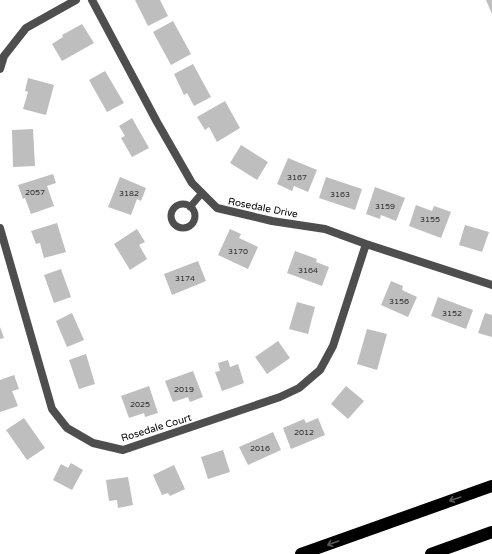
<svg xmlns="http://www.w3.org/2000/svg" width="492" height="554" font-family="'Varela Round',sans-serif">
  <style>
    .building { fill: #bebebe }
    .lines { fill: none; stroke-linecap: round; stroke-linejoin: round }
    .service { stroke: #4e4e4e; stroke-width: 7 }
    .minor { stroke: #4e4e4e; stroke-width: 8 }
    .motorway { stroke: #000; stroke-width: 12 }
    .oneway { stroke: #595959 }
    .labels { text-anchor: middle; stroke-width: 3; stroke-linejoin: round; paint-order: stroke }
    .number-label { font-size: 8px; fill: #303030 }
    .street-label { font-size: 10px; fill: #000; stroke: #fff }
  </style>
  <rect width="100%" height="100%" fill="#fff"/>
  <path class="building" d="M 135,0 L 160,0 L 168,16 L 148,26 Z
    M 486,0 L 492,0 L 492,14 Z
    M 173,21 L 191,54 L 171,65 L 153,32 Z
    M 82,24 L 94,43 L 62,61 L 52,44 L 63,37 L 62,35 Z
    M 193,64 L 211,97 L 194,106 L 187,93 L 184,95 L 174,74 Z
    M 105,71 L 124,103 L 107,112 L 89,80 Z
    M 28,78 L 54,85 L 46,115 L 23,109 L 28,92 L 25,91 Z
    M 225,101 L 240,128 L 217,142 L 209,127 L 205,130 L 197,117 Z
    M 132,118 L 149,148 L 132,157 L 121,138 L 125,136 L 119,126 Z
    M 33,129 L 35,166 L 13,167 L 12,130 Z
    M 241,145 L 268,162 L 257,180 L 230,163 Z
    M 288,158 L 317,170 L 308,192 L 294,186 L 292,191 L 277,184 Z
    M 53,174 L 56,183 L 47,186 L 54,206 L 31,214 L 25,198 L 23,199 L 18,185 Z
    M 120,177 L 146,188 L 141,201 L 137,199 L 131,215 L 108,207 Z
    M 326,177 L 362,189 L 355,210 L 319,198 Z
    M 375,187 L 405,198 L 396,221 L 381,215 L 380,219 L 366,214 Z
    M 416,205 L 432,211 L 434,206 L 451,212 L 441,238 L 409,226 Z
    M 57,223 L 66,252 L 44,258 L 40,243 L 36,244 L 31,231 Z
    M 465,225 L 489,232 L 482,252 L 459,245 Z
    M 137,229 L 145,242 L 139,245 L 147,259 L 130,270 L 114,244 Z
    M 230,229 L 241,234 L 239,238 L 258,247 L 248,269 L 218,255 Z
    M 295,251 L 317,259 L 316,262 L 329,267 L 322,286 L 287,273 Z
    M 198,261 L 206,281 L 172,295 L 164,274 Z
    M 61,269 L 71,297 L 54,303 L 44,275 Z
    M 391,281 L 403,286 L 402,290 L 417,297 L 408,317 L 381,305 Z
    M 438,297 L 473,310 L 466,329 L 431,316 Z
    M 297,302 L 315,307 L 308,334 L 289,329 Z
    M 72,313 L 84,340 L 67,347 L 56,321 Z
    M 485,313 L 492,315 L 492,337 L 478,333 Z
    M 0,327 L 4,338 L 0,339 Z
    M 367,329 L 387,334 L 377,370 L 357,364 Z
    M 278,341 L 290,358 L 267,374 L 255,357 Z
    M 86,354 L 95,384 L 79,389 L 69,360 Z
    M 228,360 L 230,367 L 238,364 L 244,383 L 222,391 L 215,372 L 220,371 L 218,363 Z
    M 193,371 L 203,397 L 190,402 L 188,397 L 173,402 L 165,381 Z
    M 14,375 L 19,389 L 12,391 L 18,406 L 0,412 L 0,380 Z
    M 149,386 L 158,413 L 145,417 L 144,413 L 129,418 L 121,396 Z
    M 346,386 L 364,401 L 348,419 L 331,404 Z
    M 24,418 L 45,448 L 27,460 L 6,430 Z
    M 318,418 L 325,435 L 291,449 L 283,428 L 304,419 L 306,423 Z
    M 273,432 L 281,450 L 248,465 L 239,447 Z
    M 223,450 L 230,472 L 208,479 L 201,457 Z
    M 71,463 L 83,470 L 72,490 L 53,480 L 61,464 L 68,468 Z
    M 174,465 L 185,489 L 170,496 L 168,493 L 162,495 L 153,475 Z
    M 128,477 L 133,505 L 118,508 L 117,500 L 109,501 L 106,480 Z"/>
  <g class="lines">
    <path class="service" d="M171 216a12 12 0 1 1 24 0a12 12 0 1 1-24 0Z
      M 190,207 L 202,193"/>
    <path class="minor" d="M 92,0 L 157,122 L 192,183 L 217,208 L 272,221 L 325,229 L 366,244 L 492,285
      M 0,69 L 4,56 L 26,28 L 76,0
      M 0,228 L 52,409 L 67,428 L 93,443 L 123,450 L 280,397 L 299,388 L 320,370 L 333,346 L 366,244"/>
    <path class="motorway" d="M 301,554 L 492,486
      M 431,554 L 492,532"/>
  </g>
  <defs><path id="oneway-shaft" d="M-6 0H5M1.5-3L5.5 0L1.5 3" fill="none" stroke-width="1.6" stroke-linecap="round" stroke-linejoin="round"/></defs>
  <g class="oneway">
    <use href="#oneway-shaft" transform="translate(455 499) rotate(161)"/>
    <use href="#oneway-shaft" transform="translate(333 543) rotate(160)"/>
  </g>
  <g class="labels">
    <g class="number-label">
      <text x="297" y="180">3167</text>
      <text x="35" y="195">2057</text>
      <text x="129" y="196">3182</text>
      <text x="340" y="197">3163</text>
      <text x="385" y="209">3159</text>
      <text x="430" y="222">3155</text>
      <text x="238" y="254">3170</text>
      <text x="308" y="273">3164</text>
      <text x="185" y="281">3174</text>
      <text x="399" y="304">3156</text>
      <text x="452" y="316">3152</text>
      <text x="184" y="392">2019</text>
      <text x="140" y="407">2025</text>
      <text x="304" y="435">2012</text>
      <text x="260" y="451">2016</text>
    </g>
    <g class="street-label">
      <text transform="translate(263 207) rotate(11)" y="4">Rosedale Drive</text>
      <text transform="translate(156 427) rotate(-17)" y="4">Rosedale Court</text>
    </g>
  </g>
</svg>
